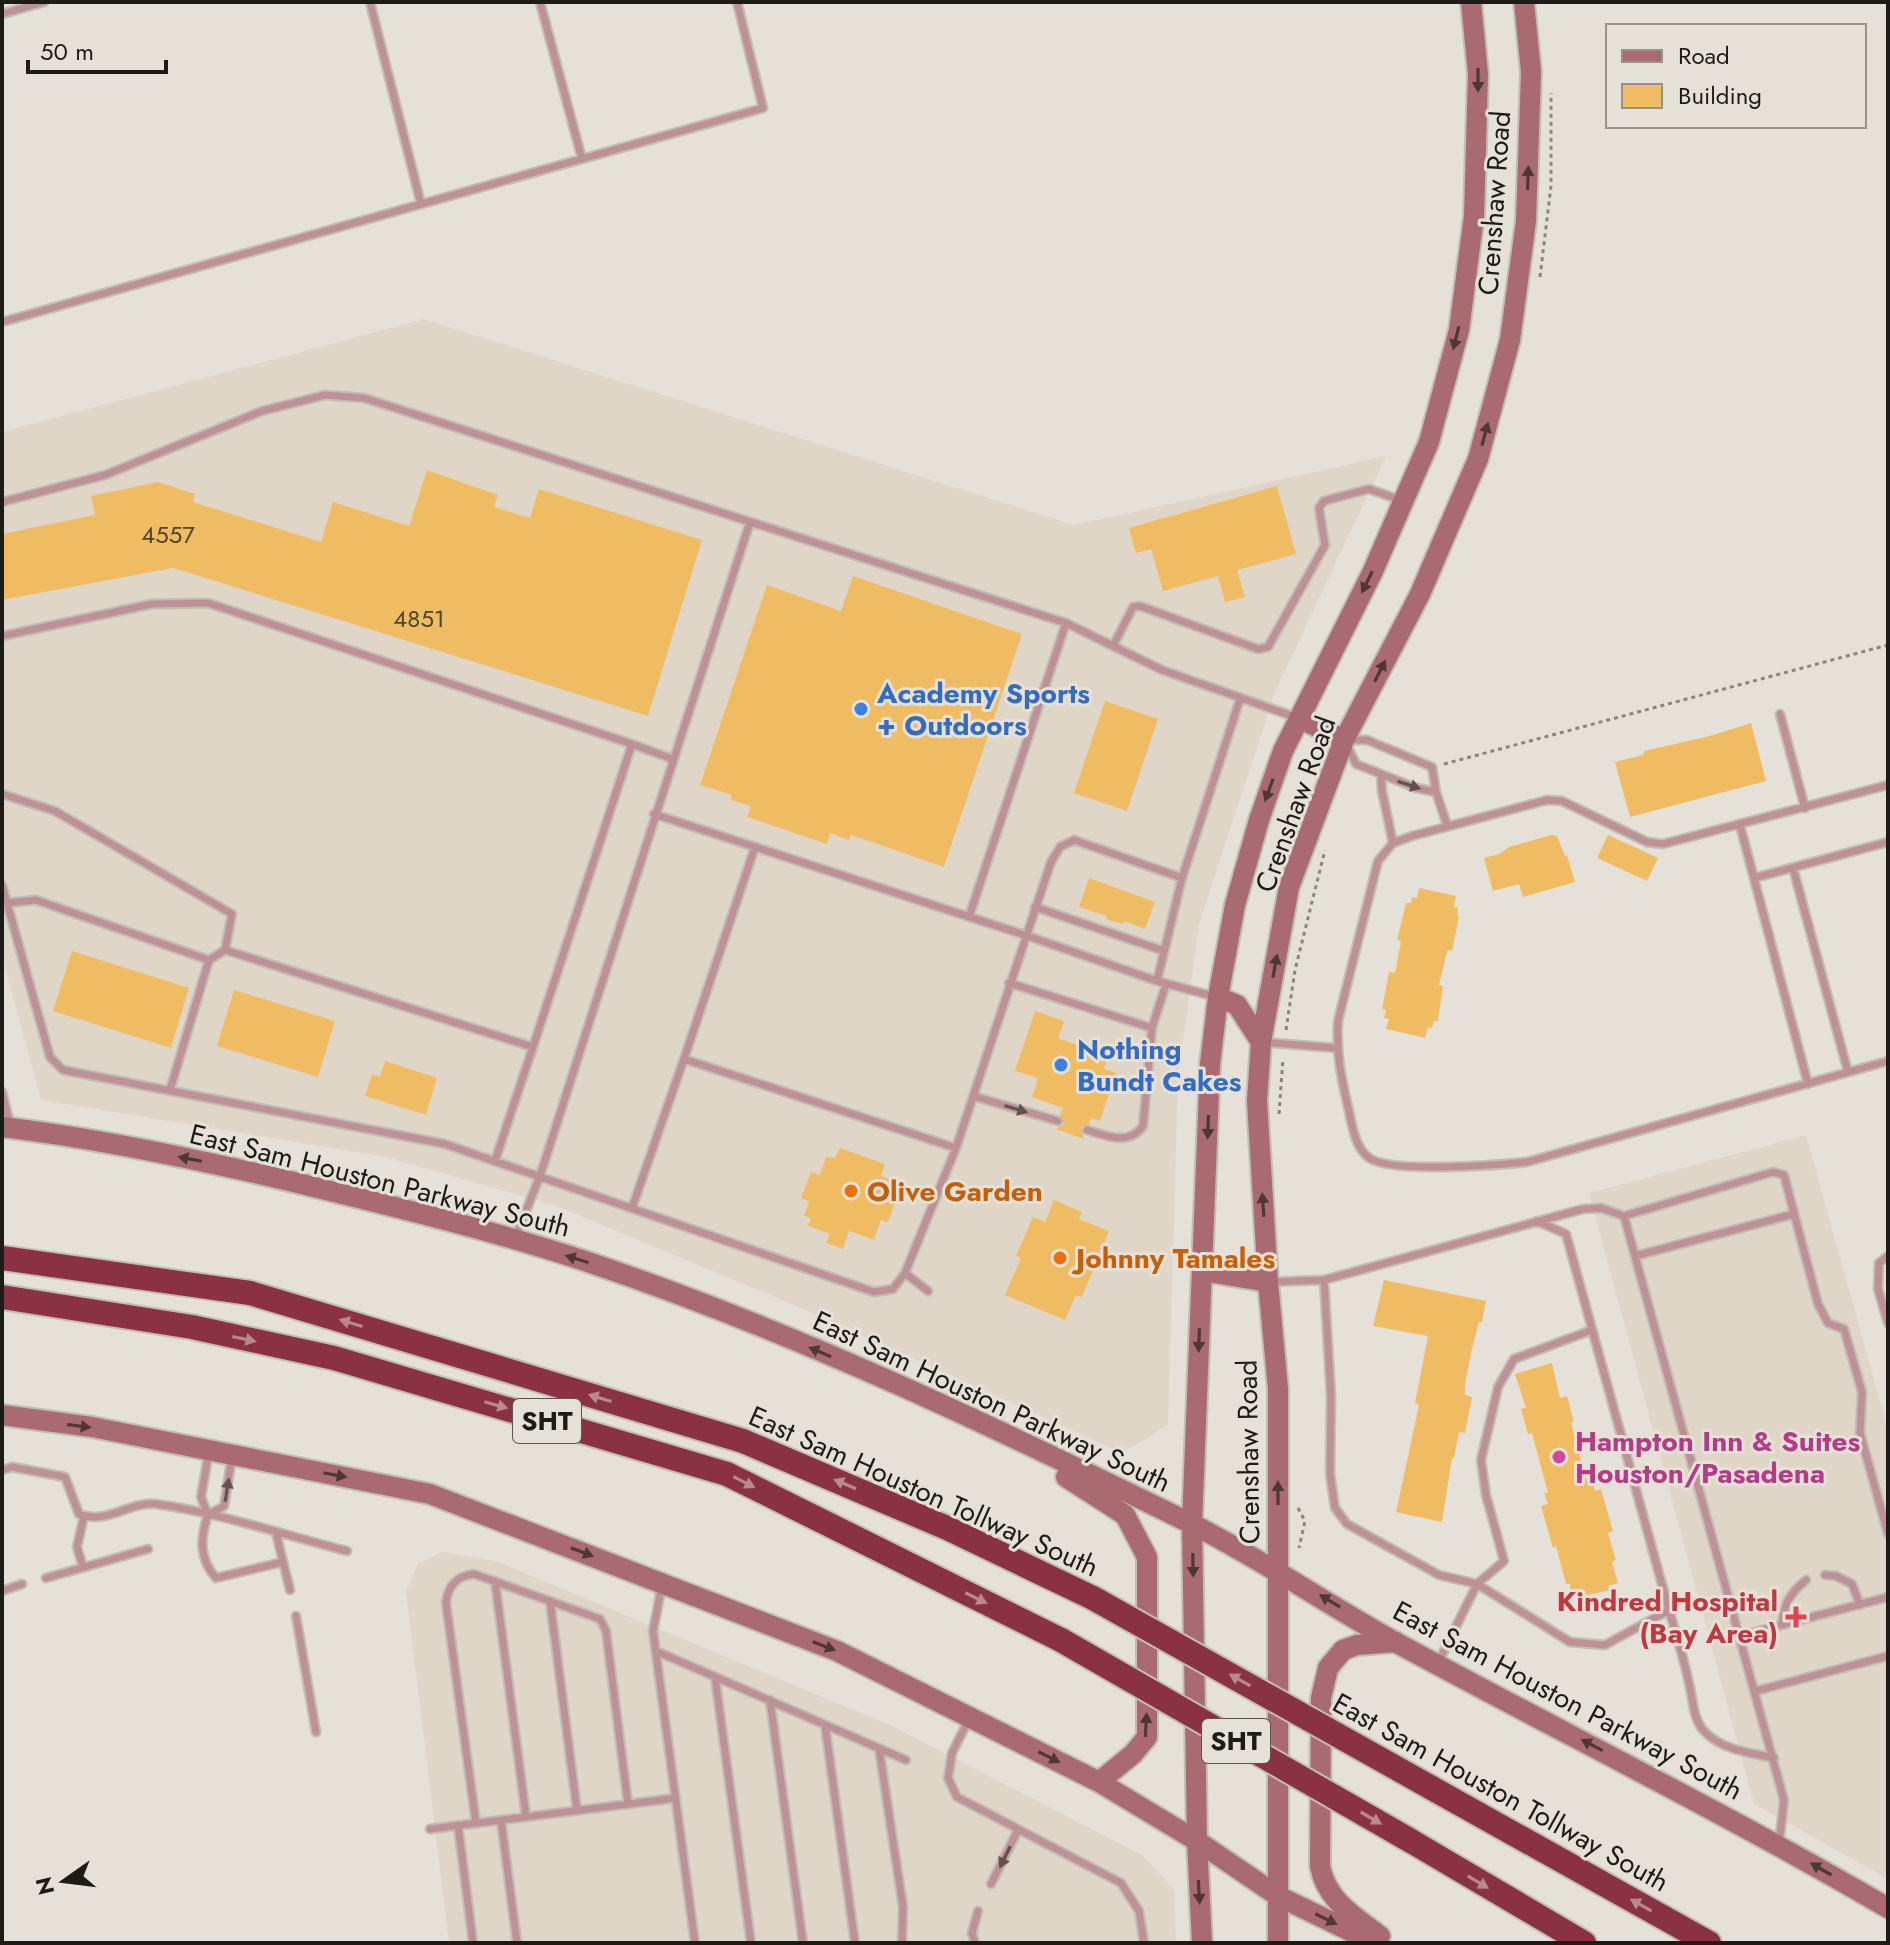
<svg xmlns="http://www.w3.org/2000/svg" width="1890" height="1945" font-family="Jost,sans-serif">
  <style>
    .built { fill: #dfd6c7 }
    .building { fill: #efbc64 }
    .lines { fill: none; stroke-linecap: round; stroke-linejoin: round }
    .service-casing { stroke: #c2bdb5; stroke-width: 11 }
    .secondary-casing { stroke: #c2bdb5; stroke-width: 24 }
    .motorway-casing { stroke: #c2bdb5; stroke-width: 28 }
    .path { stroke: #89857f; stroke-width: 3; stroke-dasharray: 4 4; stroke-linecap: butt }
    .service { stroke: #be9196; stroke-width: 7 }
    .secondary { stroke: #aa6a72; stroke-width: 20 }
    .motorway { stroke: #8a3143; stroke-width: 24 }
    .motorway-bridge-casing { stroke: #c2bdb5; stroke-width: 28; stroke-linecap: butt }
    .motorway-bridge { stroke: #8a3143; stroke-width: 24 }
    .oneway { fill: #4e3738 }
    .oneway2 { fill: #655051 }
    .oneway3 { fill: #b8898e }
    .shop-dot { fill: #3f7fe0; stroke: #e6e1d8; stroke-width: 3 }
    .food-dot { fill: #e8710a; stroke: #e6e1d8; stroke-width: 3 }
    .hotel-dot { fill: #d1479c; stroke: #e6e1d8; stroke-width: 3 }
    .health-dot { fill: #e0444e; stroke: #e6e1d8; stroke-width: 3 }
    .labels { text-anchor: middle; stroke-width: 6; stroke-linejoin: round; paint-order: stroke }
    .number-label { font-size: 24px; fill: #52432b }
    .shield { fill: #e6e1d8; stroke: #595652; stroke-width: 2 }
    .shield-label { font-size: 26px; font-weight: bold; fill: #1d1b18 }
    .street-label { font-size: 28px; fill: #1d1b18; stroke: #e6e1d8 }
    .shop-label { font-size: 28px; font-weight: bold; fill: #366cbe; stroke: #e6e1d8; text-anchor: start }
    .food-label { font-size: 28px; font-weight: bold; fill: #c56008; stroke: #e6e1d8; text-anchor: start }
    .hotel-label { font-size: 28px; font-weight: bold; fill: #b23c85; stroke: #e6e1d8; text-anchor: start }
    .health-label { font-size: 28px; font-weight: bold; fill: #be3a42; stroke: #e6e1d8; text-anchor: end }
  </style>
  <rect width="100%" height="100%" fill="#e6e1d8"/>
  <path class="built" d="M 424,319 L 1074,525 L 1386,456 L 1275,692 L 1199,924 L 1178,1080 L 1168,1425 L 1122,1453 L 803,1309 L 559,1207 L 386,1157 L 41,1100 L 2,956 L 2,432 Z
    M 1806,1135 L 1888,1430 L 1888,1879 L 1754,1804 L 1589,1193 Z
    M 442,1552 L 496,1561 L 890,1725 L 1144,1856 L 1174,1890 L 1176,1943 L 449,1943 L 406,1592 L 418,1564 Z"/>
  <path class="building" d="M 427,470 L 498,495 L 494,507 L 530,518 L 539,489 L 702,540 L 648,716 L 173,568 L 2,600 L 2,534 L 95,515 L 91,496 L 158,482 L 195,494 L 193,502 L 321,542 L 333,502 L 409,526 Z
    M 1277,486 L 1296,554 L 1237,570 L 1245,597 L 1225,602 L 1218,576 L 1163,591 L 1151,549 L 1136,553 L 1129,528 Z
    M 853,576 L 1022,634 L 944,867 L 851,835 L 849,840 L 830,833 L 827,844 L 747,817 L 751,806 L 731,800 L 732,795 L 700,785 L 767,585 L 841,611 Z
    M 1105,701 L 1158,719 L 1127,811 L 1074,793 Z
    M 1751,723 L 1766,781 L 1630,817 L 1615,762 L 1643,755 L 1644,751 L 1710,736 Z
    M 1551,835 L 1557,836 L 1565,856 L 1567,855 L 1575,882 L 1523,897 L 1519,884 L 1493,891 L 1484,858 L 1499,854 L 1509,847 Z
    M 1608,835 L 1658,858 L 1647,881 L 1597,858 Z
    M 1089,878 L 1155,902 L 1145,929 L 1124,921 L 1123,924 L 1106,919 L 1107,916 L 1079,907 Z
    M 1419,888 L 1456,896 L 1454,907 L 1458,908 L 1457,915 L 1459,916 L 1452,951 L 1448,950 L 1446,956 L 1439,985 L 1443,986 L 1438,1021 L 1434,1021 L 1432,1028 L 1428,1027 L 1425,1038 L 1386,1029 L 1389,1019 L 1384,1018 L 1386,1010 L 1382,1009 L 1389,972 L 1395,973 L 1401,941 L 1397,940 L 1406,903 L 1411,903 L 1412,897 L 1417,898 Z
    M 72,951 L 189,988 L 171,1048 L 53,1011 Z
    M 234,990 L 335,1021 L 318,1077 L 217,1046 Z
    M 1035,1011 L 1064,1021 L 1058,1038 L 1109,1056 L 1104,1069 L 1116,1073 L 1100,1121 L 1091,1118 L 1089,1124 L 1081,1127 L 1084,1139 L 1056,1129 L 1064,1124 L 1060,1115 L 1063,1108 L 1032,1097 L 1038,1078 L 1015,1071 Z
    M 385,1061 L 437,1078 L 426,1115 L 365,1096 L 372,1074 L 380,1077 Z
    M 840,1148 L 885,1164 L 881,1176 L 902,1183 L 888,1222 L 881,1220 L 874,1240 L 849,1231 L 843,1249 L 826,1243 L 830,1234 L 808,1226 L 811,1218 L 804,1216 L 809,1201 L 801,1198 L 811,1172 L 820,1175 L 826,1157 L 835,1158 Z
    M 1054,1200 L 1082,1212 L 1079,1219 L 1109,1231 L 1082,1297 L 1076,1295 L 1065,1320 L 1005,1295 L 1021,1258 L 1016,1256 L 1033,1217 L 1045,1222 Z
    M 1384,1280 L 1486,1301 L 1482,1322 L 1479,1322 L 1472,1349 L 1465,1384 L 1465,1395 L 1472,1397 L 1465,1433 L 1459,1432 L 1454,1458 L 1452,1458 L 1442,1522 L 1396,1512 L 1419,1405 L 1415,1403 L 1428,1336 L 1373,1326 Z
    M 1552,1363 L 1560,1398 L 1567,1396 L 1574,1422 L 1571,1423 L 1587,1482 L 1592,1480 L 1595,1491 L 1601,1489 L 1613,1531 L 1608,1533 L 1616,1560 L 1612,1562 L 1618,1583 L 1608,1586 L 1610,1590 L 1584,1596 L 1583,1593 L 1572,1596 L 1570,1584 L 1566,1584 L 1556,1546 L 1553,1548 L 1541,1506 L 1548,1504 L 1544,1493 L 1548,1493 L 1532,1433 L 1528,1434 L 1521,1409 L 1526,1408 L 1515,1374 Z"/>
  <g class="lines">
    <g class="service-casing">
      <path id="service" d="M 370,2 L 421,204
        M 540,2 L 582,159
        M 2,14 L 44,2
        M 2,322 L 763,108 L 737,2
        M 2,502 L 105,475 L 262,411 L 325,395 L 364,398 L 1066,623 L 1162,670 L 1295,717
        M 2,636 L 152,604 L 208,603 L 632,744
        M 1114,644 L 1133,607 L 1140,606 L 1258,649 L 1268,647 L 1325,545 L 1319,508 L 1324,501 L 1369,489 L 1403,501
        M 1780,714 L 1805,808
        M 1381,775 L 1382,791 L 1393,843
        M 1888,785 L 1663,844 L 1647,842 L 1562,801 L 1547,800 L 1412,836 L 1393,843 L 1378,861 L 1338,1021 C 1336,1052 1341,1077 1348,1107 C 1352,1123 1354,1146 1368,1157 C 1387,1174 1498,1165 1527,1162 L 1888,1061
        M 1436,792 L 1416,788 L 1356,764 L 1344,740 L 1367,740 L 1432,767 L 1436,792 L 1447,825
        M 2,794 L 55,811 L 232,914 L 225,950
        M 654,814 L 1025,935 L 1157,981 L 1216,997
        M 1740,825 L 1808,1084
        M 755,847 L 684,1059 L 956,1148
        M 1793,868 L 1848,1072
        M 1754,878 L 1888,842
        M 2,885 L 50,1057 L 63,1070 L 445,1144 L 874,1292 L 893,1289 L 905,1273 L 956,1148 L 1051,862 L 1060,847 L 1074,840 L 1182,878
        M 7,903 L 36,900 L 209,960 L 170,1090
        M 1035,907 L 1164,951
        M 969,917 L 1066,623
        M 209,960 L 225,950 L 533,1047 L 632,744 L 672,759
        M 1157,981 L 1182,878 L 1240,699
        M 1009,983 L 1152,1028
        M 1262,1042 L 1336,1048
        M 2,1092 L 10,1124
        M 973,1096 L 1058,1121
        M 1087,1130 C 1107,1136 1129,1146 1143,1126 L 1152,1028 L 1166,984
        M 495,1161 L 533,1047
        M 632,1208 L 684,1059
        M 1624,1216 L 1773,1172 L 1784,1175 L 1818,1304 L 1828,1323 L 1844,1329 L 1862,1392 L 1860,1433 L 1888,1534
        M 1537,1221 L 1566,1234 L 1669,1610
        M 515,1238 L 540,1176 L 750,522
        M 1635,1256 L 1794,1214
        M 1888,1256 L 1879,1263 L 1878,1289 L 1888,1323
        M 905,1273 L 928,1291
        M 1324,1280 L 1331,1396 L 1330,1474 L 1335,1508 L 1347,1524 L 1439,1575 L 1477,1584 L 1504,1561 L 1486,1495 L 1481,1460 L 1498,1387 L 1514,1359 L 1592,1330
        M 1270,1282 L 1324,1280 L 1583,1209 L 1601,1208 L 1624,1216 L 1784,1800 L 1779,1845
        M 232,1457 L 224,1506 L 208,1515 C 200,1538 199,1559 216,1578 L 283,1562
        M 2,1470 L 12,1467 L 65,1477 L 79,1514 C 107,1525 130,1501 156,1504 C 220,1513 284,1535 347,1551
        M 208,1515 L 201,1497 L 209,1451
        M 276,1533 L 290,1590
        M 83,1567 L 77,1547 L 84,1516
        M 1825,1575 L 1836,1576 L 1852,1584 L 1860,1605
        M 46,1578 L 148,1549
        M 495,1581 L 526,1816
        M 662,1585 L 653,1631 L 695,1943
        M 2,1591 L 22,1584
        M 550,1601 L 577,1810
        M 296,1616 L 316,1732
        M 1782,1625 C 1784,1604 1789,1594 1806,1580
        M 1740,1636 L 1888,1597
        M 656,1651 L 906,1760
        M 1439,1661 L 1477,1584 L 1570,1642 L 1605,1645 L 1669,1610 C 1676,1634 1684,1659 1689,1683 C 1693,1699 1693,1719 1704,1731 C 1721,1750 1751,1753 1774,1758
        M 715,1677 L 751,1943
        M 1756,1691 L 1888,1656
        M 770,1700 L 803,1943
        M 968,1721 L 952,1753 L 948,1778 L 957,1797 L 1121,1883 L 1139,1911 L 1144,1943
        M 825,1725 L 855,1943
        M 879,1748 L 903,1907 L 902,1943
        M 501,1820 L 517,1943
        M 476,1823 L 446,1603 C 448,1585 457,1576 474,1574 L 600,1619 L 606,1631 L 628,1804
        M 458,1825 L 473,1943
        M 430,1829 L 676,1798
        M 991,1884 L 1018,1830
        M 975,1943 L 972,1933 L 978,1911"/>
    </g>
    <g class="secondary-casing">
      <path id="secondary" d="M 1299,718 L 1344,740
        M 1218,997 L 1237,1005 L 1261,1042
        M 2,1127 C 104,1139 206,1161 306,1185 C 400,1208 494,1231 585,1261 C 794,1331 995,1427 1192,1524 C 1263,1560 1328,1605 1397,1643 C 1561,1732 1727,1814 1888,1908
        M 1202,1271 L 1268,1282
        M 2,1415 L 92,1427 L 430,1494 L 837,1651 L 1099,1782 L 1197,1841 L 1278,1896 L 1375,1943
        M 1066,1477 L 1125,1515 L 1147,1557 L 1147,1737 L 1133,1754 L 1099,1782
        M 1380,1936 C 1354,1916 1326,1900 1320,1866 L 1321,1698 L 1328,1668 L 1343,1650 L 1357,1645 L 1396,1642
        M 1202,1943 L 1197,1841 L 1192,1524 L 1210,1064 L 1218,997 L 1235,905 L 1259,820 L 1283,751 L 1373,571 L 1429,442 L 1459,330 L 1474,216 L 1478,74 L 1471,2
        M 1278,1943 L 1278,1389 L 1268,1282 L 1257,1101 L 1261,1042 L 1289,887 L 1344,740 L 1420,594 L 1478,459 L 1510,340 L 1526,221 L 1531,72 L 1524,2"/>
    </g>
    <g class="motorway-casing">
      <path id="motorway" d="M 2,1258 L 250,1293 L 743,1441 L 947,1528 L 1093,1598
        M 2,1297 L 192,1327 L 334,1358 L 727,1474 L 1061,1640
        M 1430,1787 L 1709,1943
        M 1411,1841 L 1584,1943"/>
    </g>
    <path class="path" d="M 1540,277 L 1551,186 L 1551,93
      M 1444,764 L 1888,645
      M 1286,1030 L 1295,970 L 1325,850
      M 1279,1114 L 1283,1058
      M 1298,1508 L 1305,1521 L 1299,1548"/>
    <use href="#service" class="service"/>
    <use href="#secondary" class="secondary"/>
    <use href="#motorway" class="motorway"/>
    <g class="motorway-bridge-casing">
      <path id="motorway-bridge" d="M 1093,1598 L 1430,1787
        M 1061,1640 L 1411,1841"/>
    </g>
    <use href="#motorway-bridge" class="motorway-bridge"/>
  </g>
  <defs><path id="oneway-solid" d="M-6-.8H1V-3.2L6.5 0L1 3.2V.8H-6Z" transform="scale(2)"/></defs>
  <g class="oneway">
    <use href="#oneway-solid" transform="translate(1478 80) rotate(90)"/>
    <use href="#oneway-solid" transform="translate(1528 178) rotate(-88)"/>
    <use href="#oneway-solid" transform="translate(1456 338) rotate(104)"/>
    <use href="#oneway-solid" transform="translate(1485 434) rotate(-75)"/>
    <use href="#oneway-solid" transform="translate(1367 582) rotate(116)"/>
    <use href="#oneway-solid" transform="translate(1380 671) rotate(-63)"/>
    <use href="#oneway-solid" transform="translate(1269 790) rotate(110)"/>
    <use href="#oneway-solid" transform="translate(1275 966) rotate(-80)"/>
    <use href="#oneway-solid" transform="translate(1208 1127) rotate(92)"/>
    <use href="#oneway-solid" transform="translate(190 1159) rotate(-169)"/>
    <use href="#oneway-solid" transform="translate(1263 1205) rotate(-94)"/>
    <use href="#oneway-solid" transform="translate(577 1259) rotate(-163)"/>
    <use href="#oneway-solid" transform="translate(1199 1340) rotate(92)"/>
    <use href="#oneway-solid" transform="translate(820 1352) rotate(-157)"/>
    <use href="#oneway-solid" transform="translate(79 1426) rotate(8)"/>
    <use href="#oneway-solid" transform="translate(335 1475) rotate(11)"/>
    <use href="#oneway-solid" transform="translate(1278 1493) rotate(-90)"/>
    <use href="#oneway-solid" transform="translate(582 1552) rotate(21)"/>
    <use href="#oneway-solid" transform="translate(1193 1565) rotate(89)"/>
    <use href="#oneway-solid" transform="translate(1330 1601) rotate(-149)"/>
    <use href="#oneway-solid" transform="translate(824 1646) rotate(21)"/>
    <use href="#oneway-solid" transform="translate(1146 1725) rotate(-87)"/>
    <use href="#oneway-solid" transform="translate(1592 1745) rotate(-152)"/>
    <use href="#oneway-solid" transform="translate(1049 1757) rotate(27)"/>
    <use href="#oneway-solid" transform="translate(1821 1869) rotate(-150)"/>
    <use href="#oneway-solid" transform="translate(1199 1892) rotate(87)"/>
    <use href="#oneway-solid" transform="translate(1326 1919) rotate(26)"/>
  </g>
  <g class="oneway2">
    <use href="#oneway-solid" transform="translate(1409 785) rotate(18)"/>
    <use href="#oneway-solid" transform="translate(1016 1109) rotate(17)"/>
    <use href="#oneway-solid" transform="translate(227 1490) rotate(-81)"/>
    <use href="#oneway-solid" transform="translate(1005 1857) rotate(116)"/>
  </g>
  <g class="oneway3">
    <use href="#oneway-solid" transform="translate(351 1323) rotate(-163)"/>
    <use href="#oneway-solid" transform="translate(244 1339) rotate(12)"/>
    <use href="#oneway-solid" transform="translate(600 1398) rotate(-163)"/>
    <use href="#oneway-solid" transform="translate(496 1405) rotate(16)"/>
    <use href="#oneway-solid" transform="translate(744 1482) rotate(27)"/>
    <use href="#oneway-solid" transform="translate(845 1484) rotate(-157)"/>
    <use href="#oneway-solid" transform="translate(976 1598) rotate(26)"/>
    <use href="#oneway-solid" transform="translate(1240 1680) rotate(-151)"/>
    <use href="#oneway-solid" transform="translate(1371 1818) rotate(30)"/>
    <use href="#oneway-solid" transform="translate(1478 1882) rotate(31)"/>
    <use href="#oneway-solid" transform="translate(1641 1905) rotate(-151)"/>
  </g>
  <g class="shop-dot">
    <circle cx="861" cy="709" r="8"/>
    <circle cx="1061" cy="1065" r="8"/>
  </g>
  <g class="food-dot">
    <circle cx="851" cy="1191" r="8"/>
    <circle cx="1060" cy="1258" r="8"/>
  </g>
  <circle class="hotel-dot" cx="1559" cy="1457" r="8"/>
  <path class="health-dot" d="M1792 1605h8v8h8v8h-8v8h-8v-8h-8v-8h8z"/>
  <g class="labels">
    <g class="number-label">
      <text x="168" y="543">4557</text>
      <text x="419" y="627">4851</text>
    </g>
    <g class="shield">
      <rect x="513" y="1399" width="68" height="44" rx="6"/>
      <rect x="1202" y="1719" width="68" height="44" rx="6"/>
    </g>
    <g class="shield-label">
      <text x="547" y="1430">SHT</text>
      <text x="1236" y="1750">SHT</text>
    </g>
    <g class="street-label">
      <text transform="translate(1494 203) rotate(-86)" y="10">Crenshaw Road</text>
      <text transform="translate(1295 804) rotate(-70)" y="10">Crenshaw Road</text>
      <text transform="translate(380 1180) rotate(14)" y="10">East Sam Houston Parkway South</text>
      <text transform="translate(992 1401) rotate(25)" y="10">East Sam Houston Parkway South</text>
      <text transform="translate(1248 1452) rotate(-91)" y="10">Crenshaw Road</text>
      <text transform="translate(924 1491) rotate(24)" y="10">East Sam Houston Tollway South</text>
      <text transform="translate(1568 1700) rotate(28)" y="10">East Sam Houston Parkway South</text>
      <text transform="translate(1501 1792) rotate(29)" y="10">East Sam Houston Tollway South</text>
    </g>
    <g class="shop-label">
      <text x="877" y="703">Academy Sports<tspan x="877" dy="32">+ Outdoors</tspan></text>
      <text x="1077" y="1059">Nothing<tspan x="1077" dy="32">Bundt Cakes</tspan></text>
    </g>
    <g class="food-label">
      <text x="867" y="1201">Olive Garden</text>
      <text x="1076" y="1268">Johnny Tamales</text>
    </g>
    <g class="hotel-label">
      <text x="1575" y="1451">Hampton Inn &amp; Suites<tspan x="1575" dy="32">Houston/Pasadena</tspan></text>
    </g>
    <g class="health-label">
      <text x="1778" y="1611">Kindred Hospital<tspan x="1778" dy="32">(Bay Area)</tspan></text>
    </g>
  </g>
  <rect width="1890" height="1945" fill="none" stroke="#1d1b18" stroke-width="8"/>
  <rect x="1606" y="24" width="260" height="104" fill="#e6e1d8" stroke="#96928b" stroke-width="2"/>
  <rect x="1622" y="50" width="40" height="12" fill="#aa6a72" stroke="#96928b" stroke-width="2"/>
  <text x="1678" y="64" font-size="24" fill="#1d1b18">Road</text>
  <rect x="1622" y="84" width="40" height="24" fill="#efbc64" stroke="#96928b" stroke-width="2"/>
  <text x="1678" y="104" font-size="24" fill="#1d1b18">Building</text>
  <g transform="translate(64 1881) rotate(256)" stroke="#e6e1d8" stroke-width="6" paint-order="stroke">
  <path d="M0-6L14 30L0 20L-14 30Z" fill="#1d1b18"/>
  <text y="-12" font-size="22" font-weight="bold" text-anchor="middle" fill="#1d1b18">N</text>
  </g>
  <path d="M28 60v12h138v-12" fill="none" stroke="#1d1b18" stroke-width="4"/>
  <text x="40" y="60" font-size="24" fill="#1d1b18" stroke="#e6e1d8" stroke-width="6" paint-order="stroke">50 m</text>
</svg>
